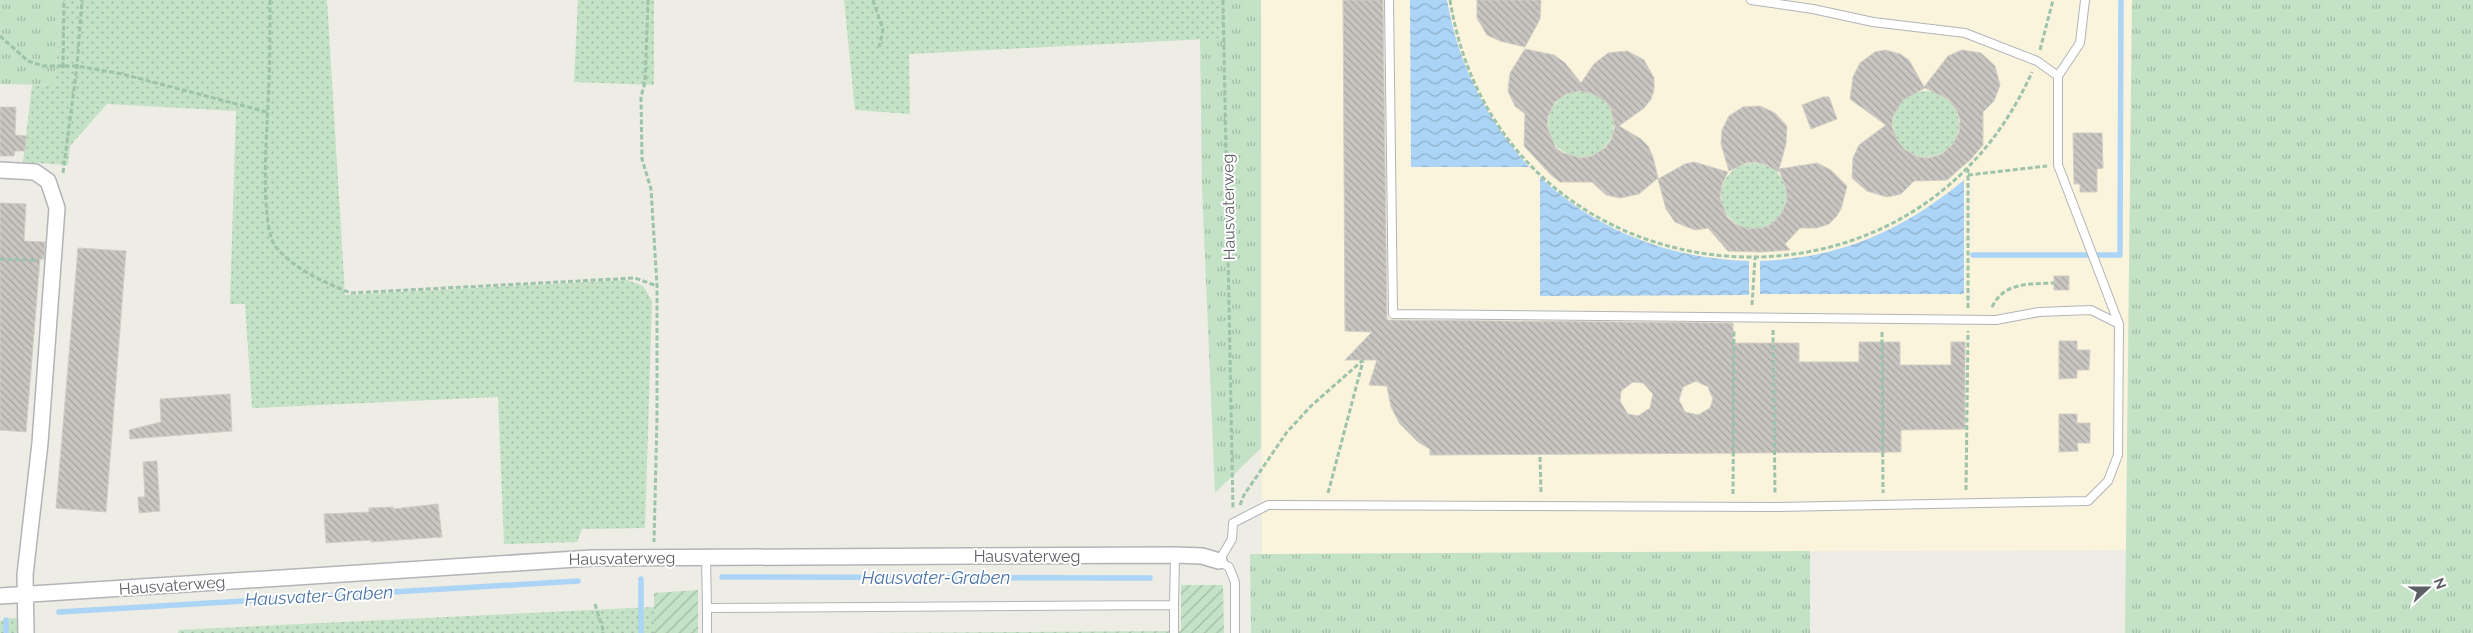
<svg xmlns="http://www.w3.org/2000/svg" width="2473" height="633" font-family="Raleway,sans-serif">
  <style>
    .commercial { fill: #faf4dd }
    .grass { fill: url(#grass-dots) }
    .park { fill: url(#park-tufts) }
    .garden { fill: url(#garden-furrows) }
    .water { fill: url(#water-waves) }
    .lines { fill: none; stroke-linecap: round; stroke-linejoin: round }
    .stream { stroke: #acd4f6; stroke-width: 5.5 }
    .building { fill: url(#building-back-hatch); stroke: #d1cec4; fill-rule: evenodd }
    .service-casing { stroke: #b2b4b8; stroke-width: 10 }
    .minor-casing { stroke: #b2b4b8; stroke-width: 18 }
    .path { stroke: #9dc3aa; stroke-width: 3; stroke-dasharray: 5 2.5; stroke-linecap: butt }
    .service { stroke: #fff; stroke-width: 8 }
    .minor { stroke: #fff; stroke-width: 15 }
    .labels { text-anchor: middle; stroke-width: 4; stroke-linejoin: round; paint-order: stroke }
    .street-label { font-size: 16px; fill: #5c5f64; stroke: #fff }
    .water-label { font-size: 18px; font-style: italic; fill: #4b75a6; stroke: #fff }
  </style>
  <defs>
    <pattern id="grass-dots" width="8" height="8" patternUnits="userSpaceOnUse" patternTransform="scale(1.25)"><rect width="8" height="8" fill="#c4e2c5"/><path d="M2 2h.1M6 6h.1" fill="none" stroke="#a2baa4" stroke-width="1.8" stroke-linecap="round"/></pattern>
    <pattern id="park-tufts" width="24" height="20" patternUnits="userSpaceOnUse" patternTransform="scale(1.25)"><rect width="24" height="20" fill="#c4e2c5"/><path d="M3 7l-1-3M5 7V3M7 7l1-3M15 17l-1-3M17 17v-4M19 17l1-3" fill="none" stroke="#a2baa4"/></pattern>
    <pattern id="garden-furrows" width="10" height="10" patternUnits="userSpaceOnUse" patternTransform="scale(1.25)"><rect width="10" height="10" fill="#c4e2c5"/><path d="M-1 1l2-2M0 10L10 0M9 11l2-2" fill="none" stroke="#a2baa4"/></pattern>
    <pattern id="water-waves" width="16" height="10" patternUnits="userSpaceOnUse" patternTransform="scale(1.25)"><rect width="16" height="10" fill="#acd4f6"/><path d="M0 5q4-4 8 0t8 0" fill="none" stroke="#8fafcb"/></pattern>
    <pattern id="building-back-hatch" width="6" height="6" patternUnits="userSpaceOnUse" patternTransform="scale(1.25)"><rect width="6" height="6" fill="#c9c6c2"/><path d="M-1 5l2 2M0 0l6 6M5-1l2 2" fill="none" stroke="#a6a4a1"/></pattern>
  </defs>
  <rect width="100%" height="100%" fill="#edece5"/>
  <path class="commercial" d="M 1261,0 L 2132,0 L 2126,550 L 1262,554 Z"/>
  <path class="grass" d="M 63,0 L 327,0 L 345,295 L 627,280 L 643,286 L 652,301 L 645,528 L 582,529 L 577,542 L 504,544 L 498,397 L 252,408 L 245,304 L 230,304 L 236,111 L 107,104 L 70,146 L 68,165 L 23,162 L 32,85 L 54,85 Z
    M 578,0 L 654,0 L 654,85 L 574,82 Z
    M 844,0 L 1226,0 L 1227,38 L 909,54 L 910,114 L 855,110 Z
    M1548 124a33 33 0 1 1 66 0a33 33 0 1 1-66 0Z
    M1893 124a33 33 0 1 1 66 0a33 33 0 1 1-66 0Z
    M1721 196a33 33 0 1 1 66 0a33 33 0 1 1-66 0Z
    M 654,607 L 654,633 L 178,633 L 178,630 Z
    M 11,618 L 20,618 L 20,633 L 0,633 L 0,621 Z"/>
  <path class="park" d="M 0,0 L 63,0 L 54,85 L 0,84 Z
    M 1226,0 L 1261,0 L 1261,448 L 1215,493 L 1202,187 L 1200,39 L 1227,38 Z
    M 2132,0 L 2473,0 L 2473,633 L 2125,633 Z
    M 1810,551 L 1810,633 L 1251,633 L 1250,554 Z"/>
  <path class="garden" d="M 1181,585 L 1223,585 L 1224,633 L 867,633 L 1181,631 Z
    M 698,590 L 698,633 L 654,633 L 654,593 Z"/>
  <path class="water" d="M 1410,0 L 1447,0 C 1458,64 1486,118 1529,167 L 1411,167 Z
    M 1540,177 C 1597,231 1671,259 1749,261 L 1749,295 L 1540,296 Z
    M 1964,180 L 1964,294 L 1760,294 L 1760,261 C 1841,258 1902,231 1964,180 Z"/>
  <g class="lines">
    <path class="stream" d="M 1973,255 L 2120,255 L 2121,0
      M 722,577 L 1150,578
      M 641,579 L 641,633
      M 59,612 L 578,581
      M 6,620 L 6,633"/>
  </g>
  <path class="building" d="M 1343,0 L 1383,0 L 1387,320 L 1733,323 L 1733,343 L 1799,343 L 1799,362 L 1859,362 L 1859,342 L 1900,342 L 1900,365 L 1951,365 L 1951,342 L 1965,342 L 1965,429 L 1901,430 L 1901,452 L 1430,455 L 1430,449 L 1418,442 L 1400,424 L 1391,407 L 1387,386 L 1369,385 L 1377,360 L 1345,360 L 1372,332 L 1345,331 ZM 1696,381 L 1708,387 L 1713,399 L 1710,408 L 1698,415 L 1685,412 L 1679,400 L 1683,387 ZM 1633,382 L 1643,383 L 1653,394 L 1650,408 L 1638,416 L 1628,414 L 1620,401 L 1621,391 Z
    M 1477,0 L 1541,0 L 1540,19 L 1525,47 L 1500,41 L 1487,35 L 1477,18 Z
    M 1525,49 L 1554,55 L 1565,63 L 1581,83 L 1594,64 L 1608,53 L 1627,51 L 1644,60 L 1654,78 L 1654,90 L 1651,99 L 1644,108 L 1619,126 L 1641,139 L 1648,146 L 1653,157 L 1658,178 L 1639,194 L 1620,198 L 1606,195 L 1592,182 L 1560,182 L 1550,174 L 1524,146 L 1525,114 L 1515,106 L 1508,91 L 1510,73 ZM 1578,91 L 1591,93 L 1606,102 L 1611,109 L 1615,127 L 1611,140 L 1605,148 L 1592,156 L 1581,158 L 1563,153 L 1556,148 L 1547,127 L 1548,116 L 1555,102 L 1566,94 Z
    M 1885,50 L 1900,54 L 1909,60 L 1924,87 L 1948,56 L 1962,50 L 1981,53 L 1995,66 L 2000,85 L 1994,101 L 1983,112 L 1983,145 L 1971,159 L 1947,180 L 1914,181 L 1901,194 L 1887,197 L 1867,191 L 1852,178 L 1853,158 L 1859,145 L 1886,125 L 1850,99 L 1853,77 L 1860,63 L 1875,52 ZM 1925,88 L 1948,99 L 1957,111 L 1960,120 L 1959,132 L 1953,144 L 1942,154 L 1929,158 L 1919,157 L 1905,150 L 1897,140 L 1892,127 L 1893,116 L 1903,100 Z
    M 1823,97 L 1829,97 L 1837,119 L 1811,129 L 1802,105 Z
    M 1760,106 L 1775,113 L 1787,126 L 1786,144 L 1779,169 L 1817,163 L 1831,170 L 1847,186 L 1841,209 L 1836,217 L 1829,224 L 1817,228 L 1800,228 L 1785,244 L 1790,250 L 1761,252 L 1728,251 L 1708,228 L 1695,230 L 1675,222 L 1666,209 L 1658,179 L 1685,164 L 1694,162 L 1728,172 L 1722,185 L 1720,198 L 1727,217 L 1735,224 L 1748,229 L 1762,228 L 1772,224 L 1781,214 L 1787,201 L 1786,188 L 1779,170 L 1778,172 L 1767,165 L 1755,162 L 1746,163 L 1729,171 L 1721,144 L 1722,130 L 1729,116 L 1743,107 Z
    M 0,107 L 16,107 L 15,135 L 26,136 L 25,151 L 15,151 L 14,156 L 0,156 Z
    M 2073,133 L 2102,133 L 2103,168 L 2097,169 L 2097,192 L 2080,192 L 2080,184 L 2074,184 Z
    M 0,203 L 26,204 L 24,241 L 45,242 L 44,259 L 40,259 L 26,432 L 0,430 Z
    M 78,248 L 126,251 L 106,512 L 56,508 Z
    M 2054,276 L 2069,276 L 2069,290 L 2054,290 Z
    M 2059,341 L 2077,341 L 2077,350 L 2090,350 L 2089,370 L 2077,370 L 2077,378 L 2059,379 Z
    M 230,394 L 232,431 L 130,439 L 129,430 L 161,422 L 160,399 Z
    M 2059,414 L 2077,414 L 2077,423 L 2090,423 L 2090,443 L 2077,443 L 2078,451 L 2059,452 Z
    M 157,461 L 160,511 L 139,513 L 138,497 L 145,497 L 143,462 Z
    M 438,504 L 442,537 L 371,542 L 371,540 L 326,543 L 324,514 L 369,512 L 369,508 L 393,507 L 393,509 Z"/>
  <g class="lines">
    <g class="service-casing">
      <path id="service" d="M 1751,0 L 1813,9 L 1873,22 L 1965,33 L 2037,61 L 2058,76
        M 2085,0 L 2080,43 L 2058,76 L 2058,165 L 2119,324
        M 706,557 L 707,608 L 1174,605 L 1175,555
        M 1174,605 L 1174,633
        M 707,633 L 707,608
        M 1235,633 L 1235,582 L 1229,567 L 1219,561 L 1232,539 L 1233,523 L 1268,505 L 1775,507 L 2088,501 L 2108,481 L 2118,455 L 2119,324 L 2091,310 L 2039,312 L 1996,320 L 1393,314 L 1389,0"/>
    </g>
    <g class="minor-casing">
      <path id="minor" d="M 0,170 L 35,172 L 48,181 L 57,208 L 40,443 L 25,575 L 26,633
        M 0,596 L 592,558 L 1175,555 L 1202,556 L 1219,561"/>
    </g>
    <path class="path" d="M 270,0 C 270,28 270,56 269,84 C 268,116 258,225 276,247 C 294,269 325,283 351,293 L 635,278 L 657,286
      M 648,0 L 645,82 L 641,97 L 642,159 L 651,189 L 657,286 L 657,417 L 654,542
      M 873,0 L 883,30 L 879,47
      M 1223,0 L 1233,509
      M 1450,0 C 1498,302 1907,353 2032,72
      M 0,36 L 28,61 L 43,66 L 77,66 L 122,74 L 267,112
      M 2040,50 L 2053,0
      M 63,68 L 64,0
      M 63,173 L 77,66 L 82,0
      M 1968,175 L 2047,166
      M 0,259 L 39,260
      M 1752,305 L 1755,258
      M 1992,307 C 2004,282 2029,284 2054,283
      M 1968,308 L 1968,169
      M 1773,330 L 1775,494
      M 1882,332 L 1883,493
      M 1540,457 L 1541,494
      M 1966,490 L 1968,331
      M 1328,493 L 1363,361
      M 1733,494 L 1734,330
      M 1240,505 L 1244,495 L 1287,432 L 1311,406 L 1363,360
      M 595,604 L 604,633"/>
    <use href="#service" class="service"/>
    <use href="#minor" class="minor"/>
  </g>
  <g class="labels">
    <g class="street-label">
      <text transform="translate(1228 207) rotate(-91)" y="6">Hausvaterweg</text>
      <text x="1027" y="562">Hausvaterweg</text>
      <text transform="translate(622 558) rotate(-1)" y="6">Hausvaterweg</text>
      <text transform="translate(172 585) rotate(-4)" y="6">Hausvaterweg</text>
    </g>
    <g class="water-label">
      <text x="936" y="584">Hausvater-Graben</text>
      <text transform="translate(319 596) rotate(-3)" y="6">Hausvater-Graben</text>
    </g>
  </g>
  <g transform="translate(2428 588) rotate(69)" stroke="#ffffff" stroke-width="4" paint-order="stroke">
  <path d="M0-4L9 19L0 12L-9 19Z" fill="#5c5f64"/>
  <text y="-8" font-size="14" font-weight="bold" text-anchor="middle" fill="#5c5f64">N</text>
  </g>
</svg>
